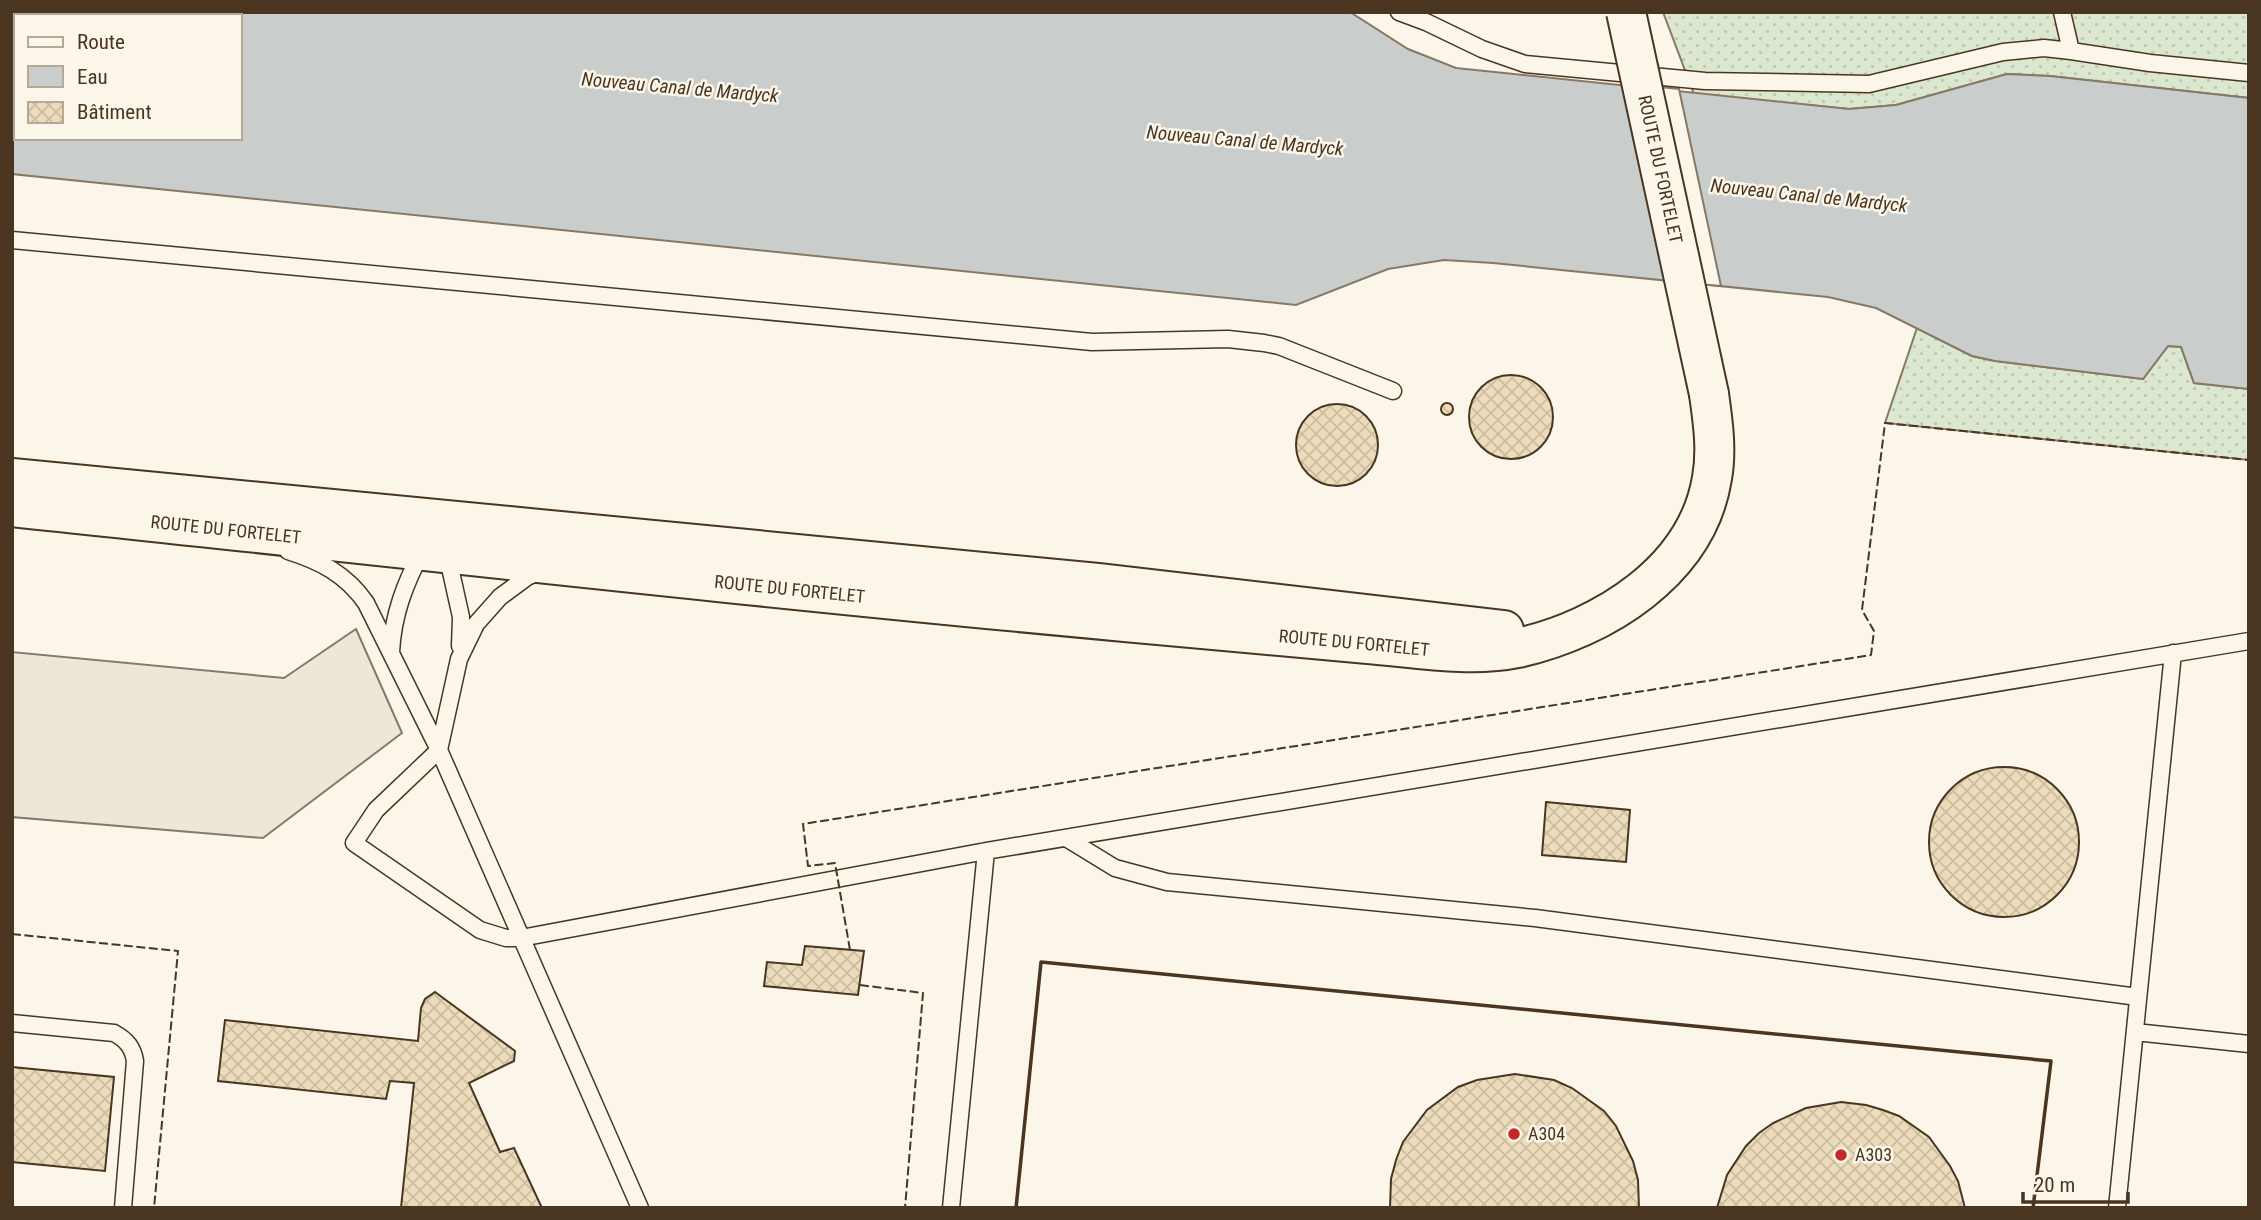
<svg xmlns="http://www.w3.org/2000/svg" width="2261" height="1220" font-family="'Roboto Condensed',sans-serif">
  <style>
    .grass { fill: url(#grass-dots); stroke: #887966; stroke-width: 2 }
    .parking { fill: #ede7d9; stroke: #887966; stroke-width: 2 }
    .water { fill: #c9cecd; stroke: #887966; stroke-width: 2; fill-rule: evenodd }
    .pier { fill: #fbf6e9; stroke: #887966; stroke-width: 2 }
    .building { fill: url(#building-cross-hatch); stroke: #4a3520; stroke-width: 2 }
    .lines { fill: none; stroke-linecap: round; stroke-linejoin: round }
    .lane-casing { stroke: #4a3520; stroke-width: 19 }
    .secondary-casing { stroke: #4a3520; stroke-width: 42 }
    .lane { stroke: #fbf6e9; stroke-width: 16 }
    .secondary { stroke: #fbf6e9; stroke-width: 38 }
    .secondary-bridge-casing { stroke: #4a3520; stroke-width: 42; stroke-linecap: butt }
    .secondary-bridge { stroke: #fbf6e9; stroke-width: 38 }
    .fence { stroke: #4a3520; stroke-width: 2; stroke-dasharray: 9 3.5; stroke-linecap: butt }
    .wall { stroke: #4a3520; stroke-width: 3.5 }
    .poi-dot { fill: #c62828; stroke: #fbf6e9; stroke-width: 2.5 }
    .labels { text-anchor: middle; stroke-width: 5; stroke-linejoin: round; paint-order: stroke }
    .street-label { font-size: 18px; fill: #4a3520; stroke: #fbf6e9 }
    .poi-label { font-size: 18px; fill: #4a3520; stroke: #fbf6e9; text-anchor: start }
    .water-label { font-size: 19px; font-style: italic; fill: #4a3520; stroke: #fbf6e9 }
  </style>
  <defs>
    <pattern id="grass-dots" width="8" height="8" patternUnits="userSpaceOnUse" patternTransform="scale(1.75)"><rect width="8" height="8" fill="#dce7d0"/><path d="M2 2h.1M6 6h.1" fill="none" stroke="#bec7b2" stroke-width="1.8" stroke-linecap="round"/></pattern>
    <pattern id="building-cross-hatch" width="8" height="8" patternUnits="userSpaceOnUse" patternTransform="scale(1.75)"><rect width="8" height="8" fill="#ecdcbc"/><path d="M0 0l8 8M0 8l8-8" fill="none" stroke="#ccbda1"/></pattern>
  </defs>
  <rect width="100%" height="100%" fill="#fbf6e9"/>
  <path class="grass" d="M 1663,12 L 2249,12 L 2249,98 L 2050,76 L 2007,74 L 1896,105 L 1849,109 L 1694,94 Z
    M 1917,328 L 1972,356 L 1995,361 L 2143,379 L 2168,346 L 2181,347 L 2194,383 L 2249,389 L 2249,460 L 1885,423 Z"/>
  <path class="parking" d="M 356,629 L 402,733 L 263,838 L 12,817 L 12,652 L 284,678 Z"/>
  <path class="water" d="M 12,12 L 1350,12 L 1408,49 L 1456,68 L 1849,109 L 1896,105 L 2007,74 L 2050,76 L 2249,98 L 2249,389 L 2194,383 L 2181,347 L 2168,346 L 2143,379 L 1995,361 L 1972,356 L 1876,308 L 1828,297 L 1493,263 L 1444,260 L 1388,269 L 1296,305 L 12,174 ZM 16,16 L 240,16 L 240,138 L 16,138 Z"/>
  <path class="pier" d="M 1623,83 L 1679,89 L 1721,286 L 1665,281 Z"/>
  <path class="building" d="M1469 417a42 42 0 1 1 84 0a42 42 0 1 1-84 0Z
    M1441 409a6 6 0 1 1 12 0a6 6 0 1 1-12 0Z
    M1296 445a41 41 0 1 1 82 0a41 41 0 1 1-82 0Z
    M1929 842a75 75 0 1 1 150 0a75 75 0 1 1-150 0Z
    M 1546,802 L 1630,810 L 1626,862 L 1542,855 Z
    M 805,946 L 864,951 L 858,995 L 764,986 L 767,962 L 802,965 Z
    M 435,992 L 515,1051 L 514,1061 L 469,1083 L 500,1152 L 514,1148 L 542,1208 L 401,1208 L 414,1083 L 390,1081 L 386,1099 L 218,1081 L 225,1020 L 418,1041 L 421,1008 L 425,999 Z
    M 12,1067 L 114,1077 L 105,1171 L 12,1162 Z
    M 1515,1074 L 1554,1080 L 1572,1088 L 1604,1111 L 1616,1126 L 1633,1161 L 1638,1180 L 1639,1208 L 1390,1208 L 1391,1179 L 1396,1160 L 1403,1142 L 1427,1110 L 1458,1087 L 1477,1080 Z
    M 1841,1102 L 1866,1105 L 1883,1110 L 1899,1116 L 1929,1137 L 1950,1166 L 1958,1181 L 1965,1208 L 1717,1208 L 1727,1175 L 1746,1146 L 1759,1133 L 1773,1123 L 1806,1108 Z"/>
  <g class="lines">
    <g class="lane-casing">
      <path id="lane" d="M 1399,12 L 1426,22 L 1482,49 L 1525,64 L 1705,81 L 1869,84 L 2003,52 L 2044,48 L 2071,51 L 2062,12
        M 2071,51 L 2150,63 L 2249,73
        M 12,240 L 1092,342 L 1228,339 L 1264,343 L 1279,346 L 1393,391
        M 288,551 C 320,561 346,574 366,603 L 439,750 L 640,1208
        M 447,554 L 461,617 L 460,646
        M 541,571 L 527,577 L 500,597 L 476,624 L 459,659 L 439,750 L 376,810 L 354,843 L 480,930 L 506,938 L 521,938 L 986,851 L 2249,641
        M 391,652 C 393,614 405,584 422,551
        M 1066,838 L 1115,868 L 1167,882 L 1535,918 L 2138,997
        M 12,1023 L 114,1033 C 127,1040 133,1048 135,1061 L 123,1208
        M 2135,1032 L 2249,1044
        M 951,1208 L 986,851
        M 2117,1208 L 2173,653"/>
    </g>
    <g class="secondary-casing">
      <g id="secondary">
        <path d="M 12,478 L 1098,583 L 1504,630"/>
        <path id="s1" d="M 12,507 C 383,546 754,588 1125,622 C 1206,629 1287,637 1368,644 C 1416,648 1470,658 1518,648 C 1603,629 1697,571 1712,478 C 1717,451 1713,422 1709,394"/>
      </g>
    </g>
    <use href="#lane" class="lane"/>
    <use href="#secondary" class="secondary"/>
    <g class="secondary-bridge-casing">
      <g id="secondary-bridge">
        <path id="s2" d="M 1626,12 L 1709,394"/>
      </g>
    </g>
    <use href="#secondary-bridge" class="secondary-bridge"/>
    <path class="fence" d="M 12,934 L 178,951 L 154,1208
      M 850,950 L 835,863 L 808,866 L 803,824 L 1871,655 L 1874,631 L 1862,610 L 1885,423 L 2249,460
      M 860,985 L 923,993 L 905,1208"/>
    <path class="wall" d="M 1016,1208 L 1041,962 L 2051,1061 L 2033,1208"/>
  </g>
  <g class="poi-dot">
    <circle cx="1514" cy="1134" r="7"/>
    <circle cx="1841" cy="1155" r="7"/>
  </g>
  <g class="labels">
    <g class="street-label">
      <text dy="6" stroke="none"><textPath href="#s2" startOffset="161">ROUTE DU FORTELET</textPath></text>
      <text dy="6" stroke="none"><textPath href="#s1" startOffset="215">ROUTE DU FORTELET</textPath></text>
      <text dy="6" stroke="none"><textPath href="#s1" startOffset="782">ROUTE DU FORTELET</textPath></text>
      <text dy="6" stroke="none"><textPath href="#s1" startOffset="1349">ROUTE DU FORTELET</textPath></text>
    </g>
    <g class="poi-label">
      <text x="1528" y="1140">A304</text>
      <text x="1855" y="1161">A303</text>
    </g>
    <g class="water-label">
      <text transform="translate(680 87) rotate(5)" y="7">Nouveau Canal de Mardyck</text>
      <text transform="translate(1245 140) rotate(5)" y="7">Nouveau Canal de Mardyck</text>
      <text transform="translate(1809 195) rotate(6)" y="7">Nouveau Canal de Mardyck</text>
    </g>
  </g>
  <rect width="2261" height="1220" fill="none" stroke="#4a3520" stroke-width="28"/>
  <rect x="14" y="14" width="228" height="126" fill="#fbf6e9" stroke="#b4a999" stroke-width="2"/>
  <rect x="28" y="37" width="35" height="10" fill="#fbf6e9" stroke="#b4a999" stroke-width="2"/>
  <text x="77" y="49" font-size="21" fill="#4a3520">Route</text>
  <rect x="28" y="66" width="35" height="21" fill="#c9cecd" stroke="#b4a999" stroke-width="2"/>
  <text x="77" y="84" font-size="21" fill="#4a3520">Eau</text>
  <rect x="28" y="102" width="35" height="21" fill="url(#building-cross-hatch)" stroke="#b4a999" stroke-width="2"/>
  <text x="77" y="119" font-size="21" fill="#4a3520">Bâtiment</text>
  <path d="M2023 1192v10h105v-10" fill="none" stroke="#4a3520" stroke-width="3.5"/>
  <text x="2034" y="1192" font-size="21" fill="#4a3520" stroke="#fbf6e9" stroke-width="5" paint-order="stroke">20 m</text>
</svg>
